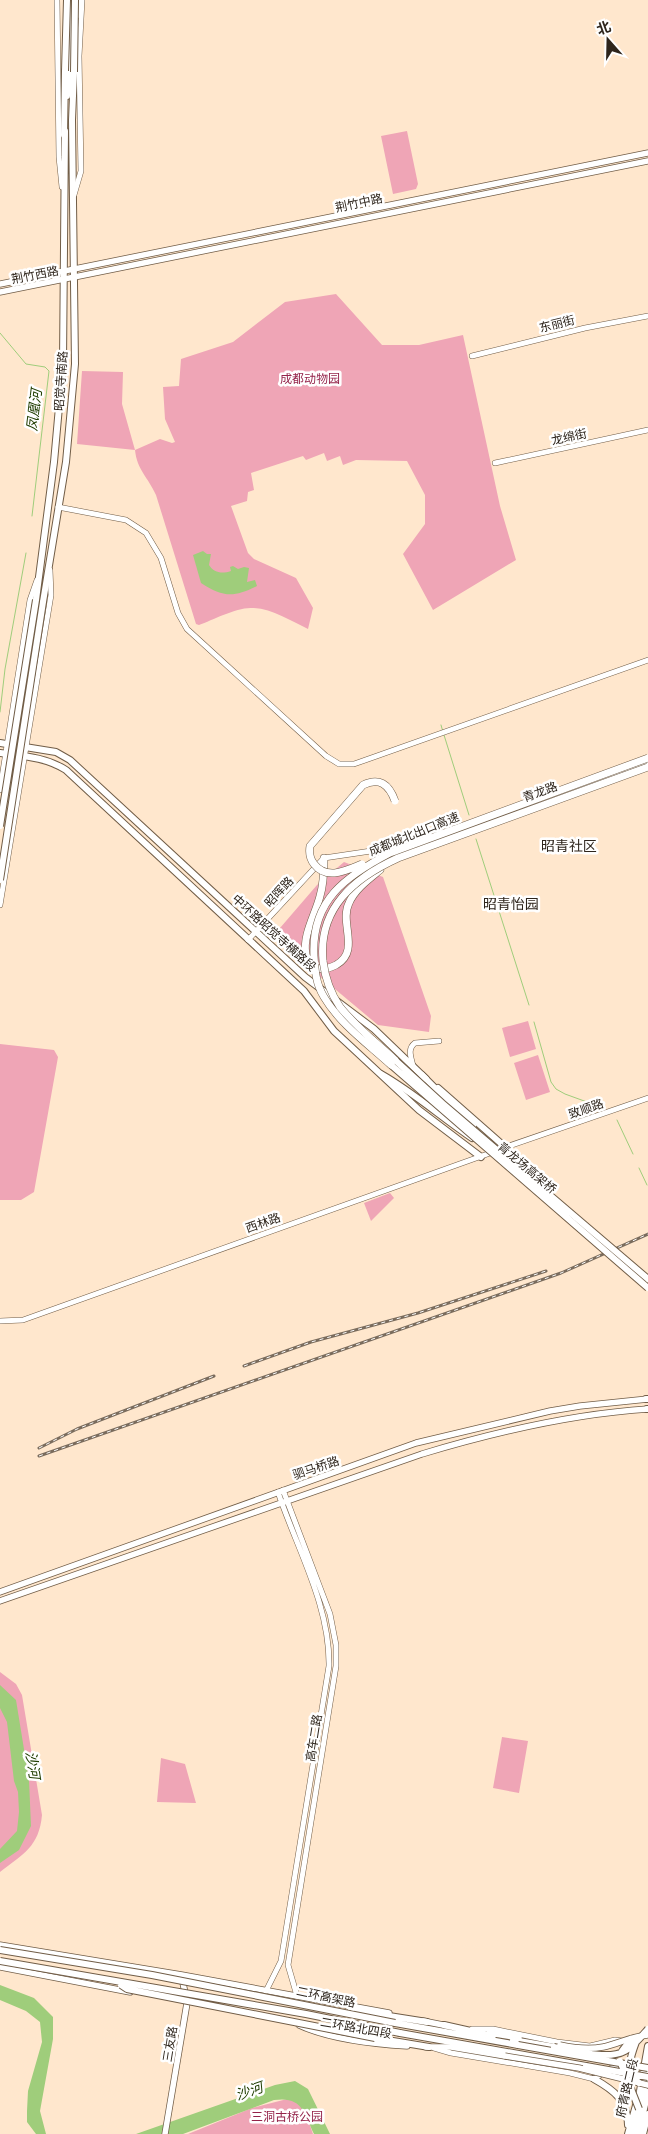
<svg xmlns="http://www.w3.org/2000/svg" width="648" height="2134" font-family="'Golos Text','Noto Sans SC',sans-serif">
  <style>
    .green { fill: #efa5b6 }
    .water { fill: #9fcd7b }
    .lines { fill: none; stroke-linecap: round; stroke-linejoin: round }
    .stream { stroke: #9fcd7b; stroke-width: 1 }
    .tertiary-casing { stroke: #715d47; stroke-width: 6 }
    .secondary-casing { stroke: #715d47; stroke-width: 7 }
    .primary-casing { stroke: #715d47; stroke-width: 8 }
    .trunk-casing { stroke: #715d47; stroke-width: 8 }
    .motorway-casing { stroke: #715d47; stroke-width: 8 }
    .tertiary { stroke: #fff; stroke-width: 5 }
    .secondary { stroke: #fff; stroke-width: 5.5 }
    .primary { stroke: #fff; stroke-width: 6 }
    .trunk { stroke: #fff; stroke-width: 6 }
    .motorway { stroke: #fff; stroke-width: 7 }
    .rail-casing { stroke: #7a6c5d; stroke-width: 3 }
    .rail { stroke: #fff; stroke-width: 1; stroke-dasharray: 4; stroke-linecap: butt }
    .secondary-bridge-casing { stroke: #715d47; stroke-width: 7; stroke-linecap: butt }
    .primary-bridge-casing { stroke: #715d47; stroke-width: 8; stroke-linecap: butt }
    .trunk-bridge-casing { stroke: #715d47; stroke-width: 8; stroke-linecap: butt }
    .motorway-bridge-casing { stroke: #715d47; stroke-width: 8; stroke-linecap: butt }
    .secondary-bridge { stroke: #fff; stroke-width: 5.5 }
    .primary-bridge { stroke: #fff; stroke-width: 6 }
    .trunk-bridge { stroke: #fff; stroke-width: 6 }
    .motorway-bridge { stroke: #fff; stroke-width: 7 }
    .labels { text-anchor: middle; stroke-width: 5; stroke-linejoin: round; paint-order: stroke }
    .street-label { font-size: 12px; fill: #2e251c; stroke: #fff }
    .park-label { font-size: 12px; fill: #94234a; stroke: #fff }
    .water-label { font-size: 14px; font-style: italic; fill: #213e02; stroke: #fff }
    .neighbourhood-label { font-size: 14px; fill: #2e251c; stroke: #fff }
  </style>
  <rect width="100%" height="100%" fill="#ffe7cd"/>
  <path class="green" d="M 407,131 L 418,184 L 416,189 L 393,194 L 381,136 Z
    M 336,294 L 382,345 L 419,345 L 463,335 L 500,506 L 516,560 L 433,610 L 403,554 L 425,524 L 425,495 L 407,461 L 356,460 L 343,465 L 340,456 L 327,461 L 324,453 L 306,460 L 303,456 L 251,473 L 254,490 L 248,492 L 247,501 L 231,506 L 248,553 L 254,559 L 296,578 L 313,608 L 308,629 C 291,621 271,608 252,608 C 237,607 213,620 199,625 L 196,624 L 156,495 C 148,477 137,470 135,450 L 77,444 L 82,371 L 123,372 L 122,404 L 135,450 L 160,439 L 172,443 L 175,442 L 165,419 L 163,387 L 179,386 L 181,359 L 233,342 L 285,302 Z
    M 344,862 L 383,877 L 431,1016 L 429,1032 L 378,1025 L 281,944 L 280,928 L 317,885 Z
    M 528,1021 L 536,1049 L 510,1057 L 502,1028 Z
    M 0,1044 L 54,1050 L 58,1057 L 34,1192 L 21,1200 L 0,1200 Z
    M 538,1055 L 550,1092 L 526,1100 L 514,1063 Z
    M 390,1193 L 394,1198 L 371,1221 L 364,1203 Z
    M 0,1672 L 16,1684 L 22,1695 L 42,1815 C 39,1847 23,1854 0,1872 Z
    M 502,1737 L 528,1741 L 519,1793 L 493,1788 Z
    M 161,1758 L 185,1764 L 196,1803 L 157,1802 Z
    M 291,2098 L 303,2105 L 313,2134 L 188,2134 L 252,2108 Z"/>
  <path class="water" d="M 203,551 L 207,554 L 211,554 L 209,565 C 214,573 222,574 231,571 L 230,567 L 233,566 L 238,569 L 244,567 L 249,568 L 247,582 L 255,580 L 257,586 C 233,598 223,597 201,583 L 193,555 Z
    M 0,1685 L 16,1700 L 29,1780 L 31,1826 L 19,1850 L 0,1863 L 0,1849 L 17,1831 L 19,1812 L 18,1792 L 14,1781 L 7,1722 L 0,1708 Z
    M 0,1985 L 34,1998 L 53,2017 L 53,2039 L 40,2111 L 46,2134 L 36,2134 L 27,2122 L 27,2111 L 28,2091 L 42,2042 L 40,2022 L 26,2011 L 0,2000 Z
    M 295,2081 L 308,2089 L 330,2134 L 314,2134 C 304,2112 302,2096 274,2100 L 183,2134 L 136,2134 L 275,2085 Z"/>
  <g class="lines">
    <path class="stream" d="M 0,333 L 26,364 L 45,367 L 49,371 L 32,516
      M 0,712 L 5,669 L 26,553
      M 441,725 L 443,732
      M 444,735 L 469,815
      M 476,839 L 529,1005
      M 534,1022 L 551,1082 L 556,1089 L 565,1094 L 598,1106
      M 617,1120 L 633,1154
      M 639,1168 L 647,1185"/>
    <g class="tertiary-casing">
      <path id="tertiary" d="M 57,0 L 59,157 L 62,187
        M 74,195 L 81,171 L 79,56 L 82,0
        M 472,356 L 585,328 L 648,316
        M 495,463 L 648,430
        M 58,507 L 126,520 L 146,533 L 161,558 L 178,613 L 187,629 L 326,756 L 339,764 L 354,764 L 648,660
        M 0,790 L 30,600 L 37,580
        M 478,825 L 648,762
        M 0,905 L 51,595 L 50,570
        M 248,940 L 324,858 L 398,847
        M 413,1066 C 411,1057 407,1049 415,1043 L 439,1041
        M 503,1148 L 648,1098
        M 0,1321 L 23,1320 L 493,1152
        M 283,1490 L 330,1614 L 336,1645 L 336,1666 L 288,1965 L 297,1996
        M 266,1991 L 281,1961 L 329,1666 C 330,1605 297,1549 278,1492
        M 472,2029 L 493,2029 L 557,2042 L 590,2046 L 615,2040 L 623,2041
        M 434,2048 L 451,2053 L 570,2073 L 594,2079 L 611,2068 L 624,2066"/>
    </g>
    <g class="secondary-casing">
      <path id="secondary" d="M 0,284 L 648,153
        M 0,292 L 648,161
        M 0,1592 L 416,1443 L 550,1411 L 580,1406 L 648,1399
        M 0,1601 L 422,1454 C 495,1432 571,1414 648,1409
        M 0,1945 L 182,1975 L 389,2013
        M 0,1967 L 130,1992
        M 423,2021 L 448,2026
        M 299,2025 C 329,2039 373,2044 407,2046
        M 489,2033 L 519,2038
        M 426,2047 L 451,2047 L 505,2056
        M 165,2134 L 187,2003 L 182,1978"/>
    </g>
    <g class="primary-casing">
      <path id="primary" d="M 67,96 L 71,0
        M 36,600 L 54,462 L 63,363 L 65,131
        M 43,602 L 66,462 L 75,364 L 72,120 L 74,72
        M 0,743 L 56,752 L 70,760 L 305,977 L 374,1029 L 426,1079
        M 0,753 C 23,756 46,757 66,770 L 304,991 L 334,1031 L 347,1043 L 419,1110 L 481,1157
        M 438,1088 L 505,1147
        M 646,1399 L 648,1399
        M 647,1409 L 648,1409
        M 594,2079 C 614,2090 628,2101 628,2125
        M 628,2134 L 640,2091 L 648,2046
        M 643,2134 L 648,2114"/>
    </g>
    <g class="trunk-casing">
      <path id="trunk" d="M 77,15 L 79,0
        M 64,135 L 65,71
        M 381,1074 C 413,1092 441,1117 472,1138
        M 422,1075 L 473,1126
        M 351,2010 L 427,2022
        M 395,2023 L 518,2045
        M 444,2025 L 493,2036
        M 400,2033 L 586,2066
        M 375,2038 L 429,2047
        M 513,2040 L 554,2047
        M 633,2134 L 648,2073
        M 638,2134 L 648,2092"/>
    </g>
    <g class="motorway-casing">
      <path id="motorway" d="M 324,858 C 324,870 324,883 320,896 C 316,913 302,936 306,954 C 307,961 311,966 317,968 C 323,970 330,968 336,965 C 361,951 339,923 349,903 C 355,889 369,879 380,870"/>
    </g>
    <use href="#tertiary" class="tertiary"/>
    <use href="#secondary" class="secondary"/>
    <use href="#primary" class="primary"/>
    <use href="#trunk" class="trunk"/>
    <use href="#motorway" class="motorway"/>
    <g class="rail-casing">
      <path id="rail" d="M 244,1366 L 311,1342 L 418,1313 L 546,1271
        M 39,1448 L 77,1429 L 214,1376
        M 39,1456 L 561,1273 L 648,1234"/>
    </g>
    <use href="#rail" class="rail"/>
    <g class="secondary-bridge-casing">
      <path id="secondary-bridge" d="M 560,2045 C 574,2048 588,2050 603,2047 C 618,2044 632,2036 648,2035
        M 505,2056 L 579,2068 L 648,2085"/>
    </g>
    <g class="primary-bridge-casing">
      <path id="primary-bridge" d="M 74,72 L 75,0
        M 0,826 L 36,600
        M 0,880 L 43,602"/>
    </g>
    <g class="trunk-bridge-casing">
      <path id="trunk-bridge" d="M 65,71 L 67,0
        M 395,1060 L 442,1103 L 648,1279
        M 391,1065 L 648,1288
        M 0,1950 L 152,1975 L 395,2023
        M 0,1961 L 306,2014 L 400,2033
        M 121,1985 L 127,1989 L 375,2038
        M 636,2042 C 630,2058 625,2071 639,2083
        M 518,2045 L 648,2068
        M 554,2047 C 573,2050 607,2061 625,2051 C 634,2046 641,2037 648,2029
        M 622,2051 L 631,2039
        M 620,2061 L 639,2109
        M 586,2066 L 648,2077"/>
    </g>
    <g class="motorway-bridge-casing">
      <path id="motorway-bridge" d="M 362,864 C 347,870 327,881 314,864 C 310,859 309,852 310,846 L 363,785 C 379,777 389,784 395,801
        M 395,1060 C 377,1043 356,1027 340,1007 C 331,994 325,977 323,961 C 318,908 354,878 398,858 L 648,767
        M 391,1065 C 368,1044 340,1024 324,997 C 316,984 315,971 314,956 C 311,900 346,876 390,853 L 648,758"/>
    </g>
    <use href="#secondary-bridge" class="secondary-bridge"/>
    <use href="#primary-bridge" class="primary-bridge"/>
    <use href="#trunk-bridge" class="trunk-bridge"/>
    <use href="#motorway-bridge" class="motorway-bridge"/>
  </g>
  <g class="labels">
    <g class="street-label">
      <text transform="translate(359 203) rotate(-12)" y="4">荆竹中路</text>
      <text transform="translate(35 275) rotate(-11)" y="4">荆竹西路</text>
      <text transform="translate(557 324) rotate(-14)" y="4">东丽街</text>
      <text transform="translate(61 381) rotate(-86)" y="4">昭觉寺南路</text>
      <text transform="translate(569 437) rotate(-12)" y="4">龙绵街</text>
      <text transform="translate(540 792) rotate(-20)" y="4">青龙路</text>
      <text transform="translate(414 834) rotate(-22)" y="4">成都城北出口高速</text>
      <text transform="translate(279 892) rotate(-47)" y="4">昭晖路</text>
      <text transform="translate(274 933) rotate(42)" y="4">中环路昭觉寺横路段</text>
      <text transform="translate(586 1109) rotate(-19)" y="4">致顺路</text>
      <text transform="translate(527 1168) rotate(40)" y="4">青龙场高架桥</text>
      <text transform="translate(263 1223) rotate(-19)" y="4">西林路</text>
      <text transform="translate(316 1468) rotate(-19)" y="4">驷马桥路</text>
      <text transform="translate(314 1738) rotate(-81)" y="4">高车二路</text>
      <text transform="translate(326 1997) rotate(12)" y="4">二环高架路</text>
      <text transform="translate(356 2028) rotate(10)" y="4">二环路北四段</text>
      <text transform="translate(170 2044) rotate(-81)" y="4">三友路</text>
      <text transform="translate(627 2088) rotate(-77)" y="4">府青路二段</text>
    </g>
    <g class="park-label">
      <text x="310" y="383">成都动物园</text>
      <text x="287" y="2121">三洞古桥公园</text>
    </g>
    <g class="water-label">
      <text transform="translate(34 410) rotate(-83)" y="5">凤凰河</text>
      <text transform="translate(33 1765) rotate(81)" y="5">沙河</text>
      <text transform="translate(249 2091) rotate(-19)" y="5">沙河</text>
    </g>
    <g class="neighbourhood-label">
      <text x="569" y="851">昭青社区</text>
      <text x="511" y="909">昭青怡园</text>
    </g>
  </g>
  <g transform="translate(608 40) rotate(340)" stroke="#ffffff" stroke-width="4" paint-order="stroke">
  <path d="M0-4L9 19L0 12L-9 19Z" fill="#2e251c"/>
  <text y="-8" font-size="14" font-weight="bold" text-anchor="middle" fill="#2e251c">北</text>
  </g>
</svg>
